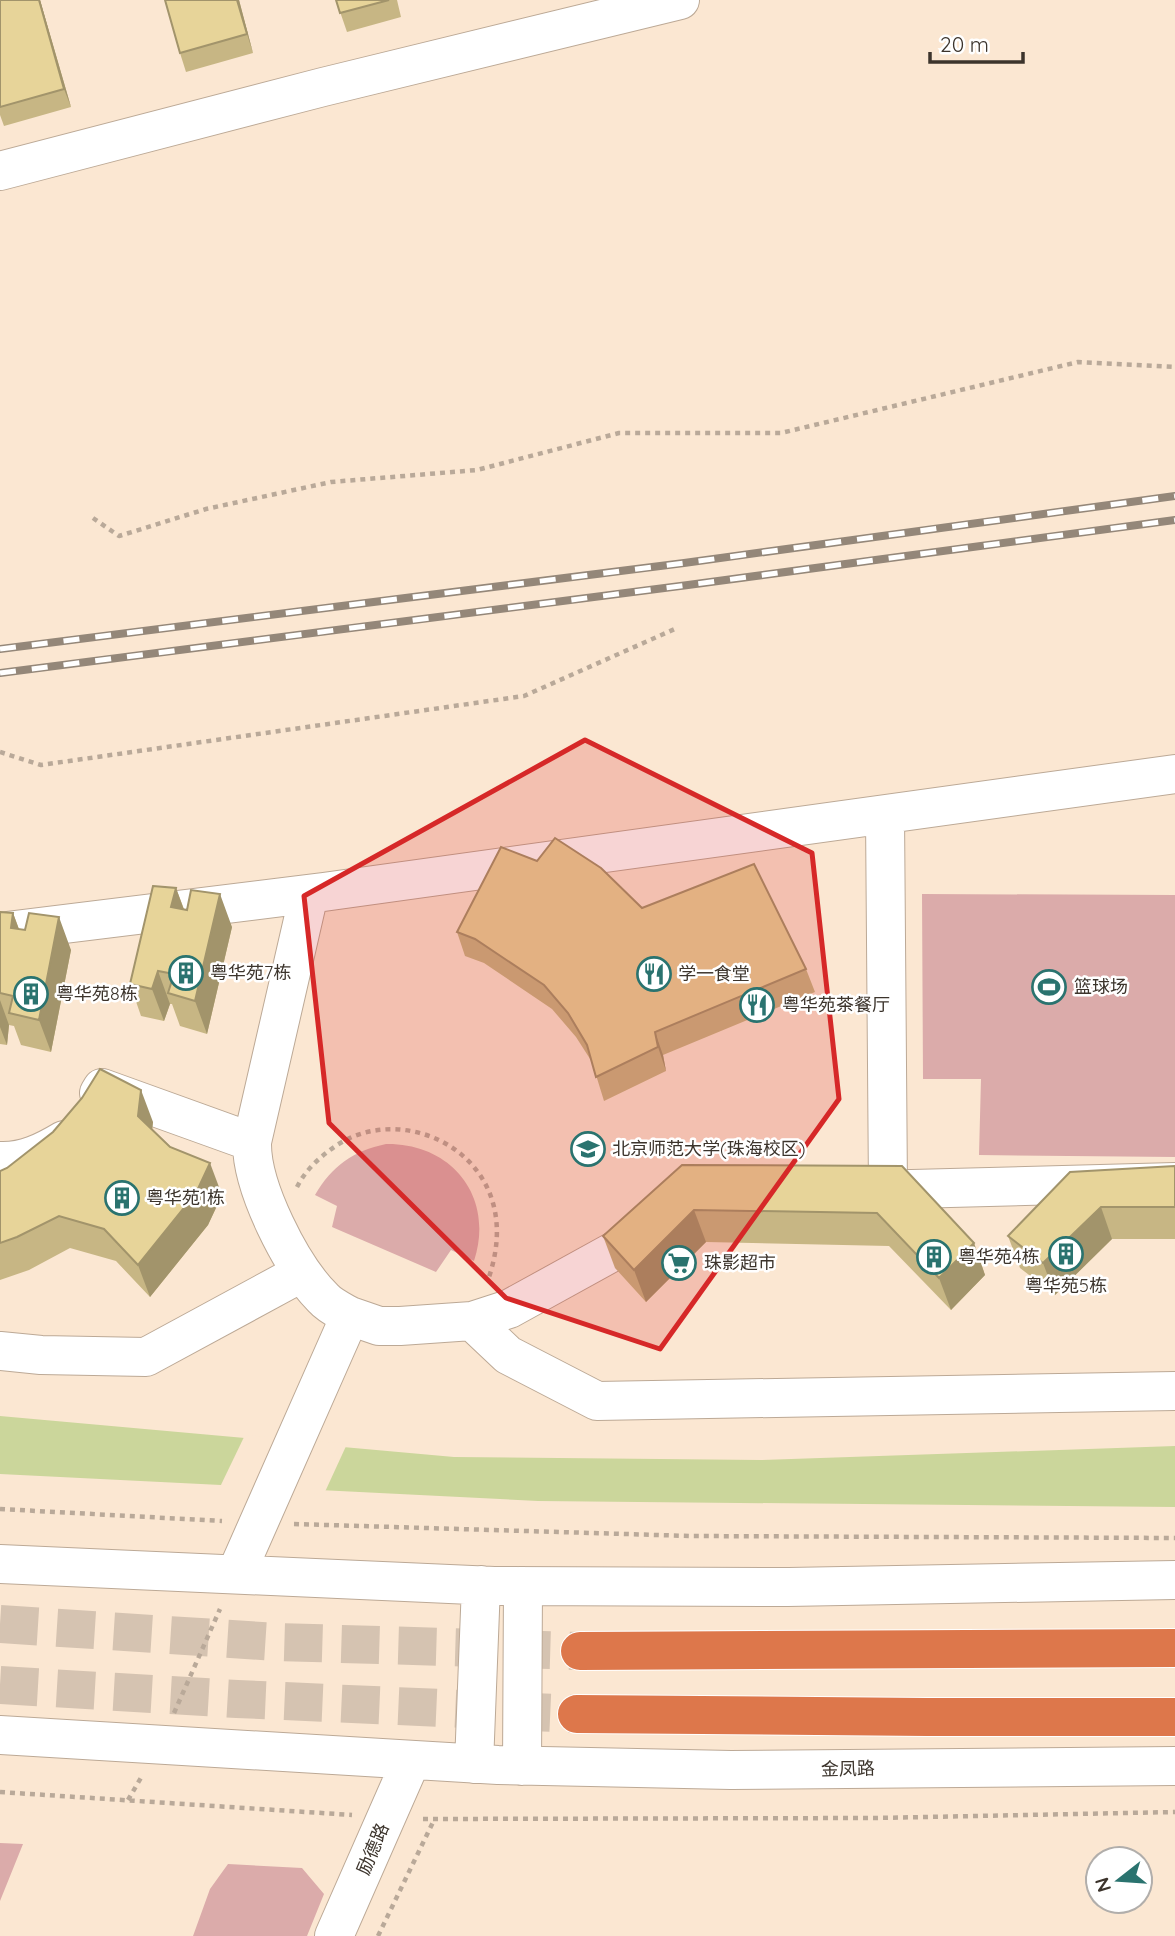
<svg xmlns="http://www.w3.org/2000/svg" width="1175" height="1936" font-family="Quicksand,'Noto Sans SC',sans-serif">
  <style>
    .green { fill: #dbabaa }
    .water { fill: #cbd69b }
    .pier { fill: #fbe7d2 }
    .lines { fill: none; stroke-linecap: round; stroke-linejoin: round }
    .highway-tunnel { stroke: #d5c3b1; stroke-width: 38; stroke-dasharray: 38 19; stroke-linecap: butt }
    .minor-casing { stroke: #bca996; stroke-width: 40 }
    .highway-casing { stroke: #fff; stroke-width: 40 }
    .path { stroke: #b9a999; stroke-width: 4.5; stroke-dasharray: 5 5; stroke-linecap: butt }
    .minor { stroke: #fff; stroke-width: 38 }
    .highway { stroke: #dd774b; stroke-width: 38 }
    .rail-casing { stroke: #948779; stroke-width: 8 }
    .rail { stroke: #fff; stroke-width: 5; stroke-dasharray: 16; stroke-linecap: butt }
    .wall { fill: #c7b684 }
    .shaded-wall { fill: #a2946b }
    .building { fill: #e7d499; stroke: #a2946b; stroke-width: 2 }
    .marked { fill: #d62828; fill-opacity: 0.2; stroke: #d62828; stroke-width: 5; stroke-linejoin: round }
    .labels { text-anchor: middle; stroke-width: 5; stroke-linejoin: round; paint-order: stroke }
    .poi-label { font-size: 18px; fill: #3c342c; stroke: #fff; text-anchor: start }
    .street-label { font-size: 18px; fill: #3c342c; stroke: #fff }
  </style>
  <rect width="100%" height="100%" fill="#fbe7d2"/>
  <path class="green" d="M 922,894 L 1175,895 L 1175,1157 L 979,1155 L 981,1079 L 923,1079 Z
    M 386,1144 C 452,1143 495,1197 474,1261 L 451,1250 L 436,1272 L 332,1227 L 337,1206 L 315,1195 C 332,1166 353,1151 386,1144 Z
    M 0,1843 L 23,1844 L 0,1901 Z
    M 228,1864 L 302,1868 L 324,1894 L 307,1936 L 193,1936 L 210,1889 Z"/>
  <path class="water" d="M 0,1416 L 454,1457 L 761,1460 L 1175,1446 L 1175,1507 L 538,1501 L 0,1474 Z"/>
  <path class="pier" d="M 245,1435 L 347,1444 L 324,1494 L 219,1489 Z"/>
  <g class="lines">
    <path class="highway-tunnel" d="M 0,1624 L 277,1642 L 580,1651
      M 0,1685 L 237,1699 L 577,1714"/>
    <g class="minor-casing">
      <path id="minor" d="M 0,171 L 323,87 L 680,0
        M 885,815 L 888,1190
        M 0,932 L 331,891
        M 99,1093 L 102,1088 L 252,1142
        M 0,1161 C 24,1162 44,1152 64,1140
        M 873,1190 L 1175,1182
        M 350,1316 L 379,1326 L 400,1326 L 472,1321 L 509,1309 L 618,1249 L 652,1222
        M 472,1321 L 508,1355 L 597,1401 L 1175,1391
        M 0,1351 L 41,1355 L 146,1357 L 301,1273
        M 0,1564 L 494,1586 L 788,1587 L 1175,1580
        M 236,1574 L 350,1316 C 341,1311 330,1306 323,1298 C 291,1266 251,1187 252,1142 L 309,894 L 1175,774
        M 0,1735 L 498,1765 L 731,1770 L 1175,1766
        M 474,1764 L 481,1585
        M 522,1766 L 523,1586
        M 334,1936 L 411,1761"/>
    </g>
    <g class="highway-casing">
      <path id="highway" d="M 580,1651 L 1175,1648
        M 577,1714 L 927,1717 L 1175,1717"/>
    </g>
    <path class="path" d="M 93,518 L 119,536 L 206,509 L 331,482 L 477,470 L 619,433 L 781,433 L 1078,362 L 1175,367
      M 0,752 L 41,765 L 524,696 L 677,628
      M 297,1187 C 306,1169 321,1156 337,1145 C 394,1108 478,1139 494,1207 C 500,1232 496,1257 488,1280
      M 0,1509 L 222,1521
      M 294,1524 L 691,1536 L 1175,1538
      M 174,1713 L 220,1609
      M 0,1792 L 352,1815
      M 128,1800 L 142,1776
      M 423,1819 L 875,1818 L 1175,1812
      M 378,1936 L 434,1820"/>
    <use href="#minor" class="minor"/>
    <use href="#highway" class="highway"/>
    <g class="rail-casing">
      <path id="rail" d="M 0,649 L 684,563 L 1175,496
        M 0,673 L 688,585 L 1175,520"/>
    </g>
    <use href="#rail" class="rail"/>
  </g>
  <path class="wall" d="M 0,0 L 40,0 L 71,107 L 4,126 L 0,115 Z
    M 239,0 L 253,53 L 186,72 L 180,53 Z
    M 336,0 L 397,0 L 401,17 L 347,32 Z
    M 176,888 L 184,909 L 232,927 L 207,1034 L 180,1026 L 172,1004 L 170,1004 L 164,1021 L 141,1016 L 130,984 Z
    M 642,908 L 806,969 L 815,992 L 663,1055 L 666,1071 L 604,1101 L 592,1062 L 576,1037 L 552,1009 L 484,963 L 465,956 L 457,932 Z
    M 0,912 L 13,913 L 19,929 L 71,950 L 51,1052 L 21,1045 L 14,1026 L 9,1025 L 7,1045 L 0,1044 Z
    M 82,1098 L 153,1122 L 152,1129 L 222,1195 L 208,1225 L 150,1297 L 116,1261 L 70,1248 L 29,1270 L 0,1280 L 0,1171 L 7,1168 L 53,1132 Z
    M 682,1165 L 902,1166 L 974,1243 L 985,1275 L 951,1310 L 889,1246 L 706,1242 L 646,1302 L 615,1268 L 603,1236 Z
    M 1175,1166 L 1175,1239 L 1112,1239 L 1055,1295 L 1020,1268 L 1008,1236 Z"/>
  <path class="shaded-wall" d="M 39,0 L 40,0 L 71,107 L 64,89 Z
    M 237,0 L 239,0 L 253,53 L 247,34 Z
    M 176,888 L 188,921 L 171,907 Z
    M 220,894 L 232,927 L 207,1034 L 195,1001 Z
    M 13,913 L 25,946 L 11,928 Z
    M 59,917 L 71,950 L 51,1052 L 39,1020 Z
    M 158,971 L 170,1004 L 164,1021 L 152,989 Z
    M 0,1000 L 9,1025 L 7,1045 L 0,1027 Z
    M 655,1032 L 663,1055 L 666,1071 L 658,1047 Z
    M 141,1090 L 153,1122 L 150,1148 L 138,1116 Z
    M 210,1163 L 222,1195 L 208,1225 L 150,1297 L 138,1265 Z
    M 1101,1207 L 1112,1239 L 1055,1295 L 1043,1263 Z
    M 694,1210 L 706,1242 L 646,1302 L 634,1270 Z
    M 974,1243 L 985,1275 L 951,1310 L 939,1278 Z"/>
  <path class="building" d="M 0,0 L 39,0 L 64,89 L 0,107 Z
    M 165,0 L 237,0 L 247,34 L 180,53 Z
    M 336,0 L 389,0 L 340,13 Z
    M 555,838 L 601,868 L 642,908 L 754,864 L 806,969 L 655,1032 L 658,1047 L 596,1077 L 587,1045 L 568,1013 L 544,985 L 475,939 L 457,932 L 501,847 L 537,861 Z
    M 153,886 L 176,888 L 171,907 L 187,910 L 191,890 L 220,894 L 195,1001 L 168,993 L 174,974 L 158,971 L 152,989 L 130,984 Z
    M 0,912 L 13,913 L 11,928 L 25,930 L 29,913 L 59,917 L 39,1020 L 9,1013 L 13,996 L 0,993 Z
    M 100,1069 L 141,1090 L 138,1116 L 170,1147 L 210,1163 L 196,1193 L 138,1265 L 104,1229 L 59,1216 L 17,1237 L 0,1243 L 0,1171 L 7,1168 L 53,1132 L 82,1098 Z
    M 682,1165 L 902,1166 L 974,1243 L 939,1278 L 877,1213 L 694,1210 L 634,1270 L 603,1236 Z
    M 1175,1166 L 1175,1207 L 1101,1207 L 1043,1263 L 1008,1236 L 1070,1172 Z"/>
  <path class="marked" d="M 585,740 L 812,853 L 839,1099 L 660,1349 L 506,1298 L 329,1123 L 304,896 Z"/>
  <defs>
    <g id="building-ring" transform="scale(1.75)"><circle r="9.5" fill="#fff" stroke="#2a736f" stroke-width="1.5"/><path d="M-4-6H4V6H1V3H-1V6H-4ZM-2.5-4.3h1.7v1.8h-1.7ZM.8-4.3h1.7v1.8H.8ZM-2.5-1h1.7V.8h-1.7ZM.8-1h1.7V.8H.8Z" fill="#2a736f"/></g>
    <g id="restaurant-ring" transform="scale(1.75)"><circle r="9.5" fill="#fff" stroke="#2a736f" stroke-width="1.5"/><path d="M-5-6h1v4h1v-4h1v4h1v-4h1v5L-1.5 .5V6h-2V.5L-5-1ZM5-6V6H3V1.5H1.5Q1.5-4 5-6Z" fill="#2a736f"/></g>
    <g id="stadium-ring" transform="scale(1.75)"><circle r="9.5" fill="#fff" stroke="#2a736f" stroke-width="1.5"/><path d="M0-5a6.5 5 0 1 0 0 10a6.5 5 0 1 0 0-10ZM-3.5-1.8h7v3.6h-7Z" fill="#2a736f"/></g>
    <g id="university-ring" transform="scale(1.75)"><circle r="9.5" fill="#fff" stroke="#2a736f" stroke-width="1.5"/><path d="M0-5L7-2L0 1L-7-2ZM-4 1L0 2.5L4 1V4Q0 6-4 4Z" fill="#2a736f"/></g>
    <g id="supermarket-ring" transform="scale(1.75)"><circle r="9.5" fill="#fff" stroke="#2a736f" stroke-width="1.5"/><path d="M-6-5.5h2.5l.6 2H6L4.5 2H-2.5L-4.4-4H-6ZM-1.5 3.2a1.3 1.3 0 1 0 .1 0ZM3 3.2a1.3 1.3 0 1 0 .1 0Z" fill="#2a736f"/></g>
  </defs>
  <g fill-rule="evenodd">
    <use href="#building-ring" x="186" y="973"/>
    <use href="#restaurant-ring" x="654" y="974"/>
    <use href="#stadium-ring" x="1049" y="987"/>
    <use href="#building-ring" x="31" y="994"/>
    <use href="#restaurant-ring" x="757" y="1005"/>
    <use href="#university-ring" x="588" y="1149"/>
    <use href="#building-ring" x="122" y="1198"/>
    <use href="#building-ring" x="1066" y="1254"/>
    <use href="#building-ring" x="934" y="1257"/>
    <use href="#supermarket-ring" x="679" y="1263"/>
  </g>
  <g class="labels">
    <g class="poi-label">
      <text x="210" y="979">粤华苑7栋</text>
      <text x="678" y="980">学一食堂</text>
      <text x="1074" y="993">篮球场</text>
      <text x="56" y="1000">粤华苑8栋</text>
      <text x="782" y="1011">粤华苑茶餐厅</text>
      <text x="612" y="1155">北京师范大学(珠海校区)</text>
      <text x="146" y="1204">粤华苑1栋</text>
      <text x="958" y="1263">粤华苑4栋</text>
      <text x="704" y="1269">珠影超市</text>
      <text x="1066" y="1292" text-anchor="middle">粤华苑5栋</text>
    </g>
    <g class="street-label">
      <text transform="translate(848 1769) rotate(-1)" y="6">金凤路</text>
      <text transform="translate(373 1849) rotate(-67)" y="6">励德路</text>
    </g>
  </g>
  <g transform="translate(1119 1880) rotate(253)"><circle r="33" fill="#ffffff" stroke="#b1aeab" stroke-width="2"/>
  <path d="M0-5L12 26L0 18L-12 26Z" fill="#2a736f"/>
  <text y="-10" font-size="19" font-weight="bold" text-anchor="middle" fill="#3c342c">N</text>
  </g>
  <path d="M930 52v10h93v-10" fill="none" stroke="#3c342c" stroke-width="3.5"/>
  <text x="940" y="52" font-size="21" fill="#3c342c" stroke="#ffffff" stroke-width="5" paint-order="stroke">20 m</text>
</svg>
